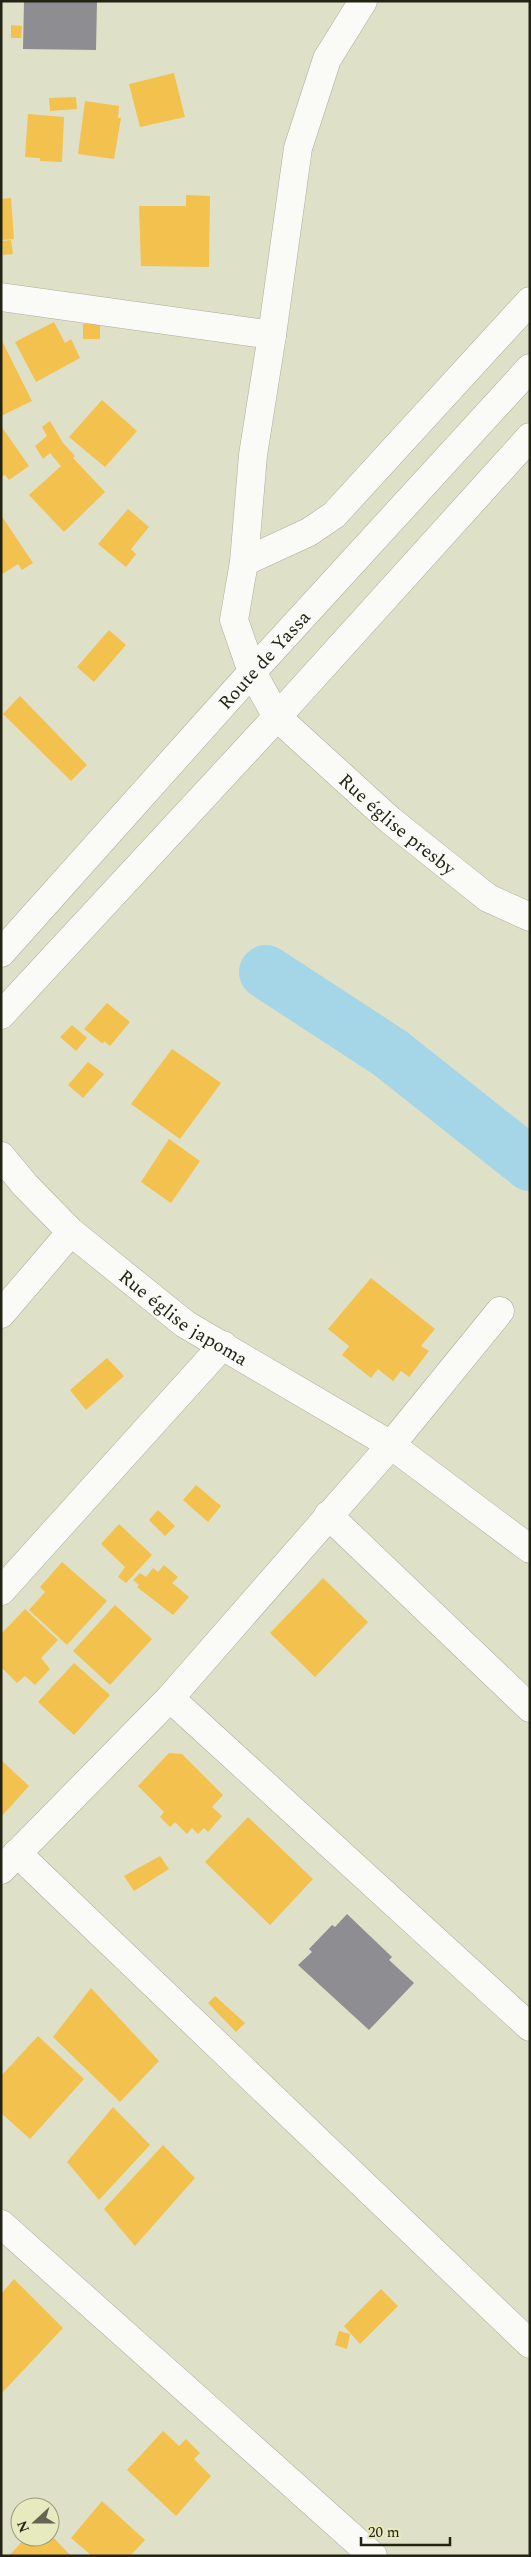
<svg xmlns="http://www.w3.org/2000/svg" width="531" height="2557" font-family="Spectral,serif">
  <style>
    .homes { fill: #f2c14e }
    .industry { fill: #8d8d92 }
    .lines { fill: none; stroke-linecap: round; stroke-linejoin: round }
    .river { stroke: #a4d6e8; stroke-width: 54 }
    .street-casing { stroke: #abac9a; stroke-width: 29 }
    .primary-casing { stroke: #abac9a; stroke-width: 29 }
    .street { stroke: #fafaf7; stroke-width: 28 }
    .primary { stroke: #fafaf7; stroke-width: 28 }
    .labels { text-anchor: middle; stroke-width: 5; stroke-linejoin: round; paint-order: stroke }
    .street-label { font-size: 19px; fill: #222312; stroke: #e7eabe }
  </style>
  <rect width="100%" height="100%" fill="#dfe0c8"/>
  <path class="homes" d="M 11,25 L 22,26 L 21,38 L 11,38 Z
    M 174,73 L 185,117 L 140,127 L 129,84 Z
    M 76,97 L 77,109 L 50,111 L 49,98 Z
    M 85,101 L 119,106 L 118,118 L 121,118 L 114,159 L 78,154 Z
    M 28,114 L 64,117 L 62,162 L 40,161 L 40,158 L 25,157 Z
    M 186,195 L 210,196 L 209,267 L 141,266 L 139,206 L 186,206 Z
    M 11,198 L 14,239 L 1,240 L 1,199 Z
    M 11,240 L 13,254 L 3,255 L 2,241 Z
    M 54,322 L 65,343 L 71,339 L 80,358 L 36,382 L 15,342 Z
    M 83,324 L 100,324 L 100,339 L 83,339 Z
    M 1,339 L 32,401 L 1,416 Z
    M 102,400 L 137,431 L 105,467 L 69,437 Z
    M 50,421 L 63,443 L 75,456 L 73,458 L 105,492 L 64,532 L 29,495 L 61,466 L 50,453 L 43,459 L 35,446 L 47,436 L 42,427 Z
    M 1,426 L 29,466 L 9,480 L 5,475 L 1,477 Z
    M 128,509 L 149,527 L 131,549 L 136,554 L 126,567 L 98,544 Z
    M 1,515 L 33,563 L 22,570 L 18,564 L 1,575 Z
    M 109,630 L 126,645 L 94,682 L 77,667 Z
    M 20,696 L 87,765 L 71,781 L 3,714 Z
    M 107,1003 L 130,1022 L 110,1046 L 104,1041 L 103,1044 L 84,1029 Z
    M 72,1025 L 87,1038 L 76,1051 L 60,1037 Z
    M 172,1049 L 221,1083 L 180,1139 L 131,1104 Z
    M 88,1062 L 104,1074 L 83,1098 L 68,1085 Z
    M 169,1139 L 200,1161 L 171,1203 L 141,1182 Z
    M 371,1278 L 435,1329 L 421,1346 L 429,1351 L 409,1377 L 401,1371 L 393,1381 L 378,1369 L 371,1378 L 342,1355 L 349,1346 L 328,1329 Z
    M 107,1358 L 124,1376 L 86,1410 L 70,1390 Z
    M 196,1485 L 221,1506 L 208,1522 L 183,1500 Z
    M 158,1510 L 175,1526 L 165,1536 L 149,1520 Z
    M 119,1524 L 152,1555 L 126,1583 L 118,1577 L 125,1567 L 101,1544 Z
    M 62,1562 L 107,1601 L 67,1645 L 29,1610 L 45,1592 L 40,1587 Z
    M 164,1565 L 178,1577 L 172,1583 L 189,1597 L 173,1615 L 137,1587 L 139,1585 L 133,1580 L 140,1573 L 146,1577 L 153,1568 L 158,1572 Z
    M 323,1578 L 368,1622 L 315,1677 L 270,1633 Z
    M 115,1605 L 152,1639 L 110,1685 L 73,1651 Z
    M 25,1609 L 58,1640 L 41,1658 L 50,1669 L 35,1685 L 25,1676 L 17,1683 L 1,1667 L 1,1634 Z
    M 74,1663 L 110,1695 L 74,1735 L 38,1702 Z
    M 169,1753 L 182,1754 L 223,1795 L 212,1807 L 222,1816 L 208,1832 L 204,1828 L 198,1834 L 192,1828 L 187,1834 L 175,1822 L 170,1827 L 160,1817 L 164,1812 L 138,1786 Z
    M 1,1760 L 29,1786 L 1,1817 Z
    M 248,1817 L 313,1879 L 270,1925 L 205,1862 Z
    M 160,1856 L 169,1869 L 134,1891 L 124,1876 Z
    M 91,1988 L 159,2061 L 120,2102 L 53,2037 Z
    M 215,1996 L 245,2023 L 236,2032 L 208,2003 Z
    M 38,2036 L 84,2079 L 30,2139 L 1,2113 L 1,2076 Z
    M 113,2107 L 150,2145 L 99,2200 L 67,2162 Z
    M 163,2145 L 195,2178 L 135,2246 L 104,2209 Z
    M 14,2279 L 63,2328 L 1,2394 L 1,2294 Z
    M 381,2289 L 398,2306 L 360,2344 L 344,2326 Z
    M 339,2331 L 350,2334 L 347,2349 L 335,2345 Z
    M 163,2431 L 179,2446 L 186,2439 L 200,2453 L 194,2459 L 211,2476 L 176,2516 L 127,2470 Z
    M 102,2501 L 145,2540 L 130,2556 L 92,2556 L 71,2538 Z
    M 50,2534 L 71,2556 L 9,2556 L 26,2537 L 50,2537 Z"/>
  <path class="industry" d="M 24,1 L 97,1 L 96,50 L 23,49 Z
    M 347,1914 L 392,1957 L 389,1960 L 414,1983 L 369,2030 L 298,1965 L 312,1952 L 309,1949 L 332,1925 L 335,1927 Z"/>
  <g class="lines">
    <path class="river" d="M 266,972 L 390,1053 L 530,1164"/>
    <g class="street-casing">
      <g id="street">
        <path id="s1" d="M 363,1 L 327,59 L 298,148 L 272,335 L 253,455 L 244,562 L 234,620 L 252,672 L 277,717 L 390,820 L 488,898 L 530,917"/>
        <path d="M 1,297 L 272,335"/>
        <path d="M 244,562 L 309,532 L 334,515 L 530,301"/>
        <path id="s2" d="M 1,1156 L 25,1185 L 71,1232 L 185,1324 L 391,1445 L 530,1549"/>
        <path d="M 1,1314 L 71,1232"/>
        <path d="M 328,1515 L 530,1708"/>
        <path d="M 1,1591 L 223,1345"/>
        <path d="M 170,1698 L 530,2027"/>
        <path d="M 17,1853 L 530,2344"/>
        <path d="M 1,1870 L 170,1698 L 391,1445 L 500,1311"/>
        <path d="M 1,2224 L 373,2556"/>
      </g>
    </g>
    <g class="primary-casing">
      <g id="primary">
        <path id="s3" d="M 1,953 L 252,672 L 530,368"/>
        <path d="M 1,1015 L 277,717 L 530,437"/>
      </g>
    </g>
    <use href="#street" class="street"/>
    <use href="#primary" class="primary"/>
  </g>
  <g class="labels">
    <g class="street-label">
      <text dy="7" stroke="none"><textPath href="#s3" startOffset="394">Route de Yassa</textPath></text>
      <text dy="7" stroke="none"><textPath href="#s1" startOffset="906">Rue église presby</textPath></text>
      <text dy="7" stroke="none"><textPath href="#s2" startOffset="245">Rue église japoma</textPath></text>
    </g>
  </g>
  <rect width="531" height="2557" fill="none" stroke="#222312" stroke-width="5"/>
  <g transform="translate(35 2522) rotate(249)"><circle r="24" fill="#e7eabe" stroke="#989a79"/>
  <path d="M0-4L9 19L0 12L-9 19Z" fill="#646552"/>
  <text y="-8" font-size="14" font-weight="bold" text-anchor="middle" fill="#222312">N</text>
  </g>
  <path d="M361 2537v8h89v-8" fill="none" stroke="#222312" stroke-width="2.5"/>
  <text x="368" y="2537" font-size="15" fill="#222312" stroke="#e7eabe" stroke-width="4" paint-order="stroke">20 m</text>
</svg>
